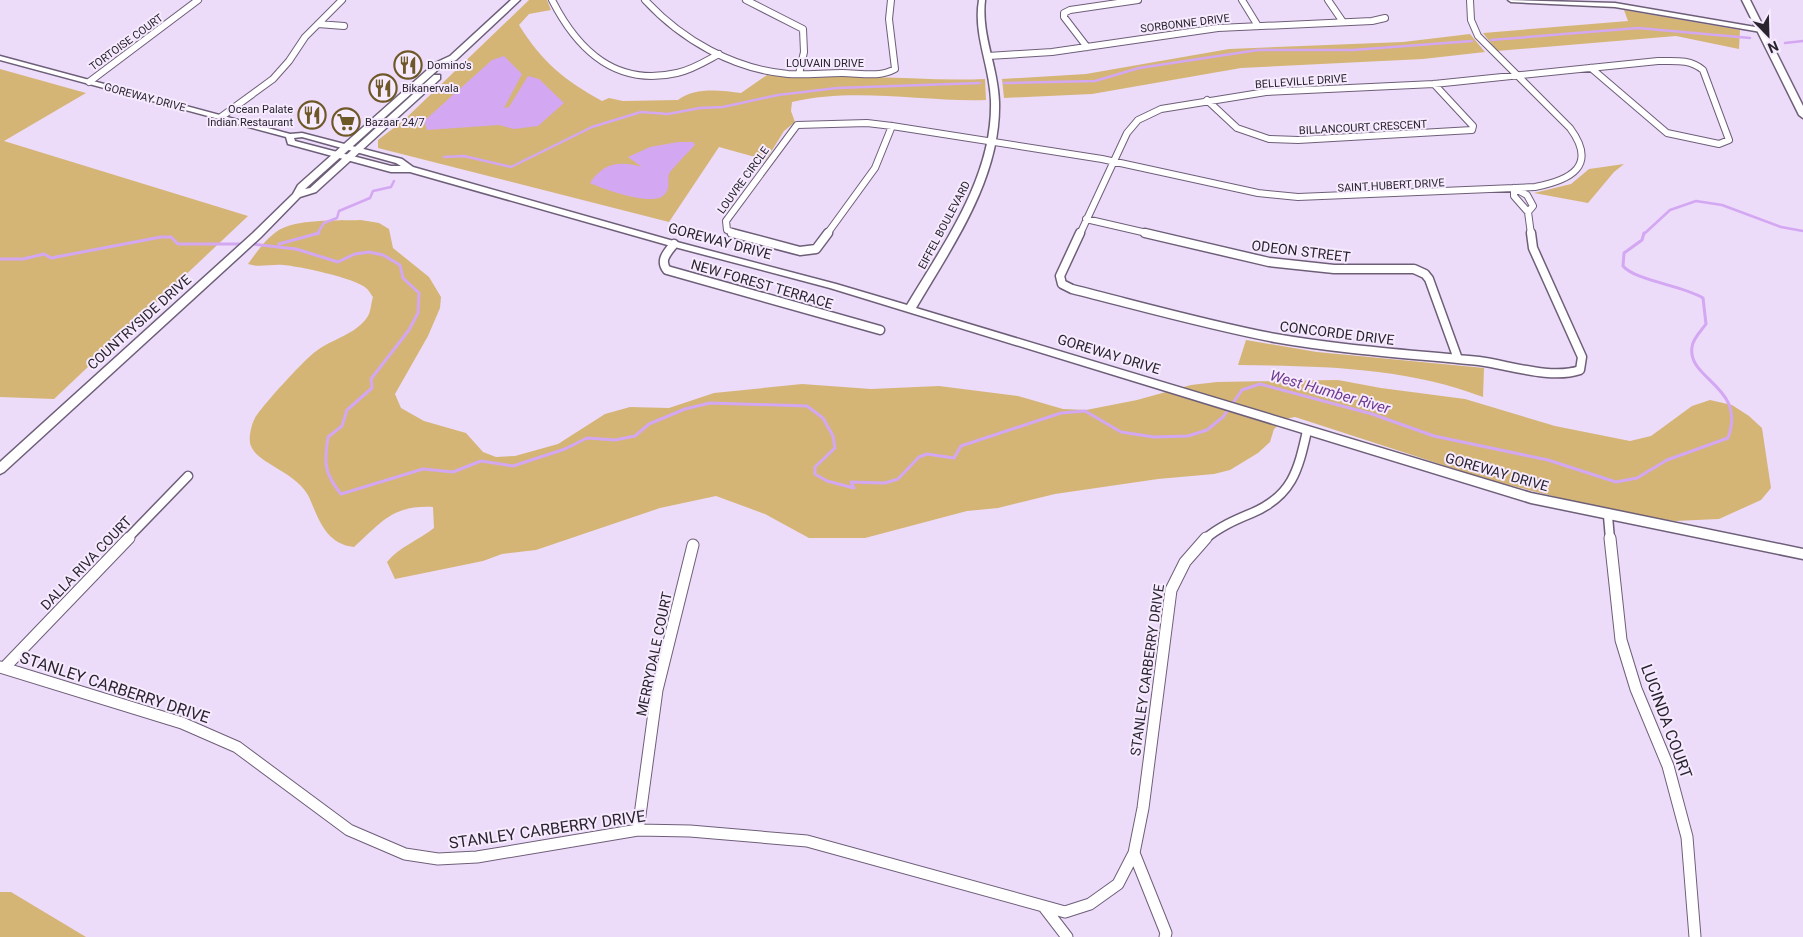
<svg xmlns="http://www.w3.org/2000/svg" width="1803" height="937" font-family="Roboto,sans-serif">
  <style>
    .green { fill: #d4b576 }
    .water { fill: #d3a7f2 }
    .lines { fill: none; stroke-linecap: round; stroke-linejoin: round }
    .stream-far1 { stroke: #d3a7f2; stroke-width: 2.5 }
    .stream { stroke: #d3a7f2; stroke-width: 3 }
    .minor-far2-casing { stroke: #6e5f79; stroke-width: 8 }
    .minor-far1-casing { stroke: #6e5f79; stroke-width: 11 }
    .minor-casing { stroke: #6e5f79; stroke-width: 13 }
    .tertiary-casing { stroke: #6e5f79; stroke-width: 3 }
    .secondary-casing { stroke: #6e5f79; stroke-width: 3 }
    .minor-far2 { stroke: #fff; stroke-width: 6 }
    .minor-far1 { stroke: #fff; stroke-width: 8 }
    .minor { stroke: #fff; stroke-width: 11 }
    .tertiary { fill: #fff; fill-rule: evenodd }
    .secondary { fill: #fff; fill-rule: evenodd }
    .labels { text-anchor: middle; stroke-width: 4; stroke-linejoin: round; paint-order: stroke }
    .far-street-label { font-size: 11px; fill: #2a242f; stroke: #f6ebfe }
    .far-poi-label { font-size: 11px; fill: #2a242f; stroke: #f6ebfe; text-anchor: start }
    .street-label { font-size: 14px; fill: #2a242f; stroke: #f6ebfe }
    .water-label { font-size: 15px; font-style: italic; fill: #6f3990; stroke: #f6ebfe }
    .near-street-label { font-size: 16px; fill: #2a242f; stroke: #f6ebfe }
  </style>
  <rect width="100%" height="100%" fill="#eddbfa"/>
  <path class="green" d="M 529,0 L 547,0 L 551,10 L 529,14 L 519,25 C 542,62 564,80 602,101 L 609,98 L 623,101 L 678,100 C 694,87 721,90 741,93 L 767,75 C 799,79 831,76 863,77 C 903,77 944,81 985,79 L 986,100 C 922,102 856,87 792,102 L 791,111 L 795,122 L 784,131 L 766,160 L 719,147 L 669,222 L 378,148 L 378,140 L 404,120 Z
    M 1624,10 L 1740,30 L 1739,49 L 1676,36 L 1497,51 L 1483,33 L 1628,21 Z
    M 1470,34 L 1485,52 L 1423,59 L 1241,68 L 1092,94 L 1004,98 L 1002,79 L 1086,74 L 1229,49 L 1403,42 Z
    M 0,69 L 86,93 L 4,141 L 248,216 L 54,399 L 0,397 Z
    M 1624,164 L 1614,172 L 1588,203 L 1534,193 L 1571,184 L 1589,169 Z
    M 361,220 L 379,223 L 389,229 L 393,248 L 429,277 L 441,297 L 440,308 L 428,336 L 395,394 L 401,408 L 424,421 L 466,433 L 483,452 L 496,457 L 515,456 L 558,444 L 605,414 L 630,407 L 669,408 L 714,393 L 802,384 L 871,389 L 939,386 L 1018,396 L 1063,409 L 1086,410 L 1137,400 L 1191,385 L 1217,382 L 1338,380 L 1381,388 L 1465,399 L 1555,426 L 1630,441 L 1651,436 L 1692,406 L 1710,400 L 1732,405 L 1749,416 L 1762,428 L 1771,488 L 1761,500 L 1719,519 L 1675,521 L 1626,514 L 1492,481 L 1295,417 L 1285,419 L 1274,429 L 1270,442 L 1258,453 L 1230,470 L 1214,474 L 1158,479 L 1055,494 L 998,508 L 967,511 L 865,538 L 809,538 L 765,514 L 716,496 L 660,508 L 536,550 L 502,554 L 483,561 L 395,579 L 387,562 C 399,547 419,540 434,528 L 433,507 C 392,505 382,522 354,547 C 326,544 319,520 309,497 C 297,472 258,464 251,446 C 248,440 251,426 254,420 C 259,409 304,360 315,352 C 331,339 356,335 368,316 C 371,311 371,303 373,297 C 371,295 369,290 366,288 C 355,278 298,266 283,265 C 271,264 259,268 248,264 C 256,253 265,240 276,232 C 295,218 338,221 361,220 Z
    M 1246,340 L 1317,352 L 1484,368 L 1483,397 C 1405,367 1321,366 1238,365 Z
    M 0,892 L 11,892 L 86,937 L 0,937 Z"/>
  <path class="water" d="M 504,56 L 522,74 L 504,108 L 509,107 L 528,76 L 539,79 L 564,103 L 538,126 L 514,129 L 499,125 L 427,130 L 424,121 L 492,60 Z
    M 678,142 L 693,142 L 695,145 C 690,150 671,170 669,174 C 667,182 671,188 664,195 C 653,207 603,189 590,183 C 604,162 620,161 642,167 L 628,157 L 650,147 Z"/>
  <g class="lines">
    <path class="stream-far1" d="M 1491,40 L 1638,28 L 1750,38
      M 1785,43 L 1803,41
      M 1004,83 L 1095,81 L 1139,68 L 1258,50 L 1353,50 L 1472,41
      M 444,157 L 464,156 L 511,167 L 592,127 L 641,112 L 668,114 L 700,108 L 723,107 L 778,95 L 837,88 L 980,83
      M 317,234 L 324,223 L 337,218 L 339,211 L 370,198 L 373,191 L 391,187 L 394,181
      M 1644,234 L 1670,210 L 1696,201 L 1722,205 L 1781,227 L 1803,231"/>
    <path class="stream" d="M 251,244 L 296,249 L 338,262 L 355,254 L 369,252 L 383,255 L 400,265 L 403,278 L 419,293 L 418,313 L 409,330 L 371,379 L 372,388 L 347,410 L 342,426 L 328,437 C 324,463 324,473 341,494 L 423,469 L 453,472 L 481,461 L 513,466 L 565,449 L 587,438 L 615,440 L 635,436 L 649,424 L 685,409 L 710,403 L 807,406 L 823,418 L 833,436 L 835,448 L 815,467 L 815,474 L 827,481 L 854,488 L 851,482 L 885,483 L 898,479 L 919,457 L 927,454 L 954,458 L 961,446 L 1061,413 L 1085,411 L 1121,432 L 1154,437 L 1188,436 L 1207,430 L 1223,417 L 1242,390 L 1260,384 L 1372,414 L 1434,436 L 1548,460 L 1616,482 L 1637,478 L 1667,460 L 1728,438 C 1747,386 1687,380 1692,347 C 1693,338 1701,331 1706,324 L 1703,298 C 1682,285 1636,281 1623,266 L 1624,253 L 1642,240 L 1644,233
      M 279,244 L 319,233
      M 0,259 L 23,259 L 44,254 L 51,258 L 161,237 L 171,237 L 178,244 L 245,244"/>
    <g class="minor-far2-casing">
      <path id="minor-far2" d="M 552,0 C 578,51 616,87 677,73 C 692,70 706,61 719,54
        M 645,0 C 682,40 733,69 788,74 C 806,75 824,73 842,73 C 860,73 879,78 895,69 L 889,19 L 891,0
        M 746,0 L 803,29 L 804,52 L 799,74
        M 1242,0 L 1258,26
        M 1328,0 L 1343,22
        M 318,24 L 344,26
        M 1087,47 L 1064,17 L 1064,13 L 1070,10 L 1138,0
        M 988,56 L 1052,52 L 1218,28 L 1372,21 L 1385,18
        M 89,82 L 198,0
        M 1207,100 L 1237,128 L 1269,139 L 1298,140 L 1472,130 L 1473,126 L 1434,84
        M 221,117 L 273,79 L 289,61 L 305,37 L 342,0
        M 892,126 L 1102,159 L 1258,193 L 1298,197 L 1535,187 C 1571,180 1598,166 1570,128 L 1478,36 L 1471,20 L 1470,0
        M 1514,188 L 1527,195 L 1533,206 L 1528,212 L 1531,234
        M 1514,188 L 1514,196 L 1528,212
        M 1086,219 L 1151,234
        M 737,234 L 727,230 L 726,221 L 797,125 L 867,123 L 892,126
        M 827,234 L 875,168 L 892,126
        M 1080,234 L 1127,133 L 1138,120 L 1161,109 L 1266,92 L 1434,84 L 1658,61 C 1675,61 1690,59 1703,70 L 1729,140 L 1719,144 L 1667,133 L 1591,68"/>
    </g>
    <g class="minor-far1-casing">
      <path id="minor-far1" d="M 732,233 L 800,251 L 816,249 L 828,233
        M 1080,233 L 1060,276 L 1062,284 L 1072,289 C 1140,306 1207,325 1275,338 C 1343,350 1411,354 1479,361 C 1509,365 1551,380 1580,370 L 1582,357 L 1533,248 L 1531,233
        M 1145,233 L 1269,262 L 1334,269 L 1414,269 L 1425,274 L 1429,279 L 1458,359
        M 674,244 C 668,252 659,260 667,270 L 880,330
        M 1608,516 L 1610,539
        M 127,539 L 188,476
        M 1205,539 C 1219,527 1235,520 1252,513 C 1292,496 1298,471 1307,431"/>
    </g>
    <g class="minor-casing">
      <path id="minor" d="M 1610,538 L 1621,640 L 1636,689 L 1668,766 L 1687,837 L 1695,937
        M 0,667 L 182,723 L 237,747 L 349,830 L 405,854 L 438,859 L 477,857 L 638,830 L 690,831 L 807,841 L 1065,912 L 1090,904 L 1118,884 L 1134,853 L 1143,808 L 1171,590 L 1185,562 L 1206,538
        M 4,668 L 129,538
        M 638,830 L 657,690 L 693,545
        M 1134,853 L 1166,933 L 1165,937
        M 1044,907 L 1067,937"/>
    </g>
    <g class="tertiary-casing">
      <path id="tertiary" d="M 979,0 L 985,0 C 981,36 998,66 999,102 C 1001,178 953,245 916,308 L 1531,493 L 1803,549 L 1803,559 L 1531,503 L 830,288 L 671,246 L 410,172 L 391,172 L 288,144 L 286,137 L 0,60 L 0,56 L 290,134 L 302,133 L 402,159 L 413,167 L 677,242 L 836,284 L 907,305 C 944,243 993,177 991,101 C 990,66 973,35 979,0 ZM 302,137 L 396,163 L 401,166 L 391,166 L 295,141 L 294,138 Z
        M 1508,0 L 1615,3 L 1761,28 L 1765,30 L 1761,32 L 1615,7 L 1511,2 Z"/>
    </g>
    <g class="secondary-casing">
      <path id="secondary" d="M 511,0 L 520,0 L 456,60 L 441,67 L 305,189 L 310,188 L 434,75 L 440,75 L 440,79 L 316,192 L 300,197 L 261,237 L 4,472 L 0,474 L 0,462 L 253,233 L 293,194 L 298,185 L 435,63 L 450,56 Z
        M 1742,0 L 1750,0 L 1803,106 L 1803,118 L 1799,115 Z"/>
    </g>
    <use href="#minor-far2" class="minor-far2"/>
    <use href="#minor-far1" class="minor-far1"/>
    <use href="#minor" class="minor"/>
    <use href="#tertiary" class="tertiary"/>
    <use href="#secondary" class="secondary"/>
  </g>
  <defs>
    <g id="restaurant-ring" transform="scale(1.4375)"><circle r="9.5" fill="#f6ebfe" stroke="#6e5827" stroke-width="1.5"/><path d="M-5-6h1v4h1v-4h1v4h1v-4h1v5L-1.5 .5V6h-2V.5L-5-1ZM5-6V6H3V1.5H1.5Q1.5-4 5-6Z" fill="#6e5827"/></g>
    <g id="supermarket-ring" transform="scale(1.4375)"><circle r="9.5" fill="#f6ebfe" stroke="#6e5827" stroke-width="1.5"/><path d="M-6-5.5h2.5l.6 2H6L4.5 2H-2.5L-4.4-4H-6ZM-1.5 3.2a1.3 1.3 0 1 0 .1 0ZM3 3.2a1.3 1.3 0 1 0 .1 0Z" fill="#6e5827"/></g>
  </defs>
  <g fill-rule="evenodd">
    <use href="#restaurant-ring" x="408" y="65"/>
    <use href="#restaurant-ring" x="383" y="88"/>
    <use href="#restaurant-ring" x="312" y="115"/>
    <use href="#supermarket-ring" x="346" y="122"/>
  </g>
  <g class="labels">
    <g class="far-street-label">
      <text transform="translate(1185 23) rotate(-7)" y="4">SORBONNE DRIVE</text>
      <text transform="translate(126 42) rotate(-36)" y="4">TORTOISE COURT</text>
      <text x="825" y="67">LOUVAIN DRIVE</text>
      <text transform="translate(1301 81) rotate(-4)" y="4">BELLEVILLE DRIVE</text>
      <text transform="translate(145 97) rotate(15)" y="4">GOREWAY DRIVE</text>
      <text transform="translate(1363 127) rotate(-3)" y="4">BILLANCOURT CRESCENT</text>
      <text transform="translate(743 180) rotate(-54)" y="4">LOUVRE CIRCLE</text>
      <text transform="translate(1391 185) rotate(-3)" y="4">SAINT HUBERT DRIVE</text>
      <text transform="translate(944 225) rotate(-62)" y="4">EIFFEL BOULEVARD</text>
    </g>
    <g class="far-poi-label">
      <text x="427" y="69">Domino's</text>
      <text x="402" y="92">Bikanervala</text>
      <text x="293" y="113" text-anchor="end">Ocean Palate<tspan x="293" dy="13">Indian Restaurant</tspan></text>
      <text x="365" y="126">Bazaar 24/7</text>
    </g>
    <g class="street-label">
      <text transform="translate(720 241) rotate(15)" y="5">GOREWAY DRIVE</text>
      <text transform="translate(1301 251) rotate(7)" y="5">ODEON STREET</text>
      <text transform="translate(762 284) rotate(16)" y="5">NEW FOREST TERRACE</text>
      <text transform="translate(139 322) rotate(-42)" y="5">COUNTRYSIDE DRIVE</text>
      <text transform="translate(1337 333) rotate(7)" y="5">CONCORDE DRIVE</text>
      <text transform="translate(1109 354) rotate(17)" y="5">GOREWAY DRIVE</text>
      <text transform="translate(1497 472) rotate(16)" y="5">GOREWAY DRIVE</text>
      <text transform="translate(86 563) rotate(-46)" y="5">DALLA RIVA COURT</text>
      <text transform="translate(654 654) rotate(-78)" y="5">MERRYDALE COURT</text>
      <text transform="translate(1147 670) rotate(-82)" y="5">STANLEY CARBERRY DRIVE</text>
    </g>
    <g class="water-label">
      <text transform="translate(1330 392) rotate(16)" y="5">West Humber River</text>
    </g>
    <g class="near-street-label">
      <text transform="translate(115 687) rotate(18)" y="6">STANLEY CARBERRY DRIVE</text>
      <text transform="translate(1667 721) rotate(70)" y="6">LUCINDA COURT</text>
      <text transform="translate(547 829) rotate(-8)" y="6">STANLEY CARBERRY DRIVE</text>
    </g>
  </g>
  <g transform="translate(1768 35) rotate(157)" stroke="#f6ebfe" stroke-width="4" paint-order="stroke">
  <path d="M0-4L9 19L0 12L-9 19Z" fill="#2a242f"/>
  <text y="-8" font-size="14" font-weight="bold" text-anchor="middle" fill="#2a242f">N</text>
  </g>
</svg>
